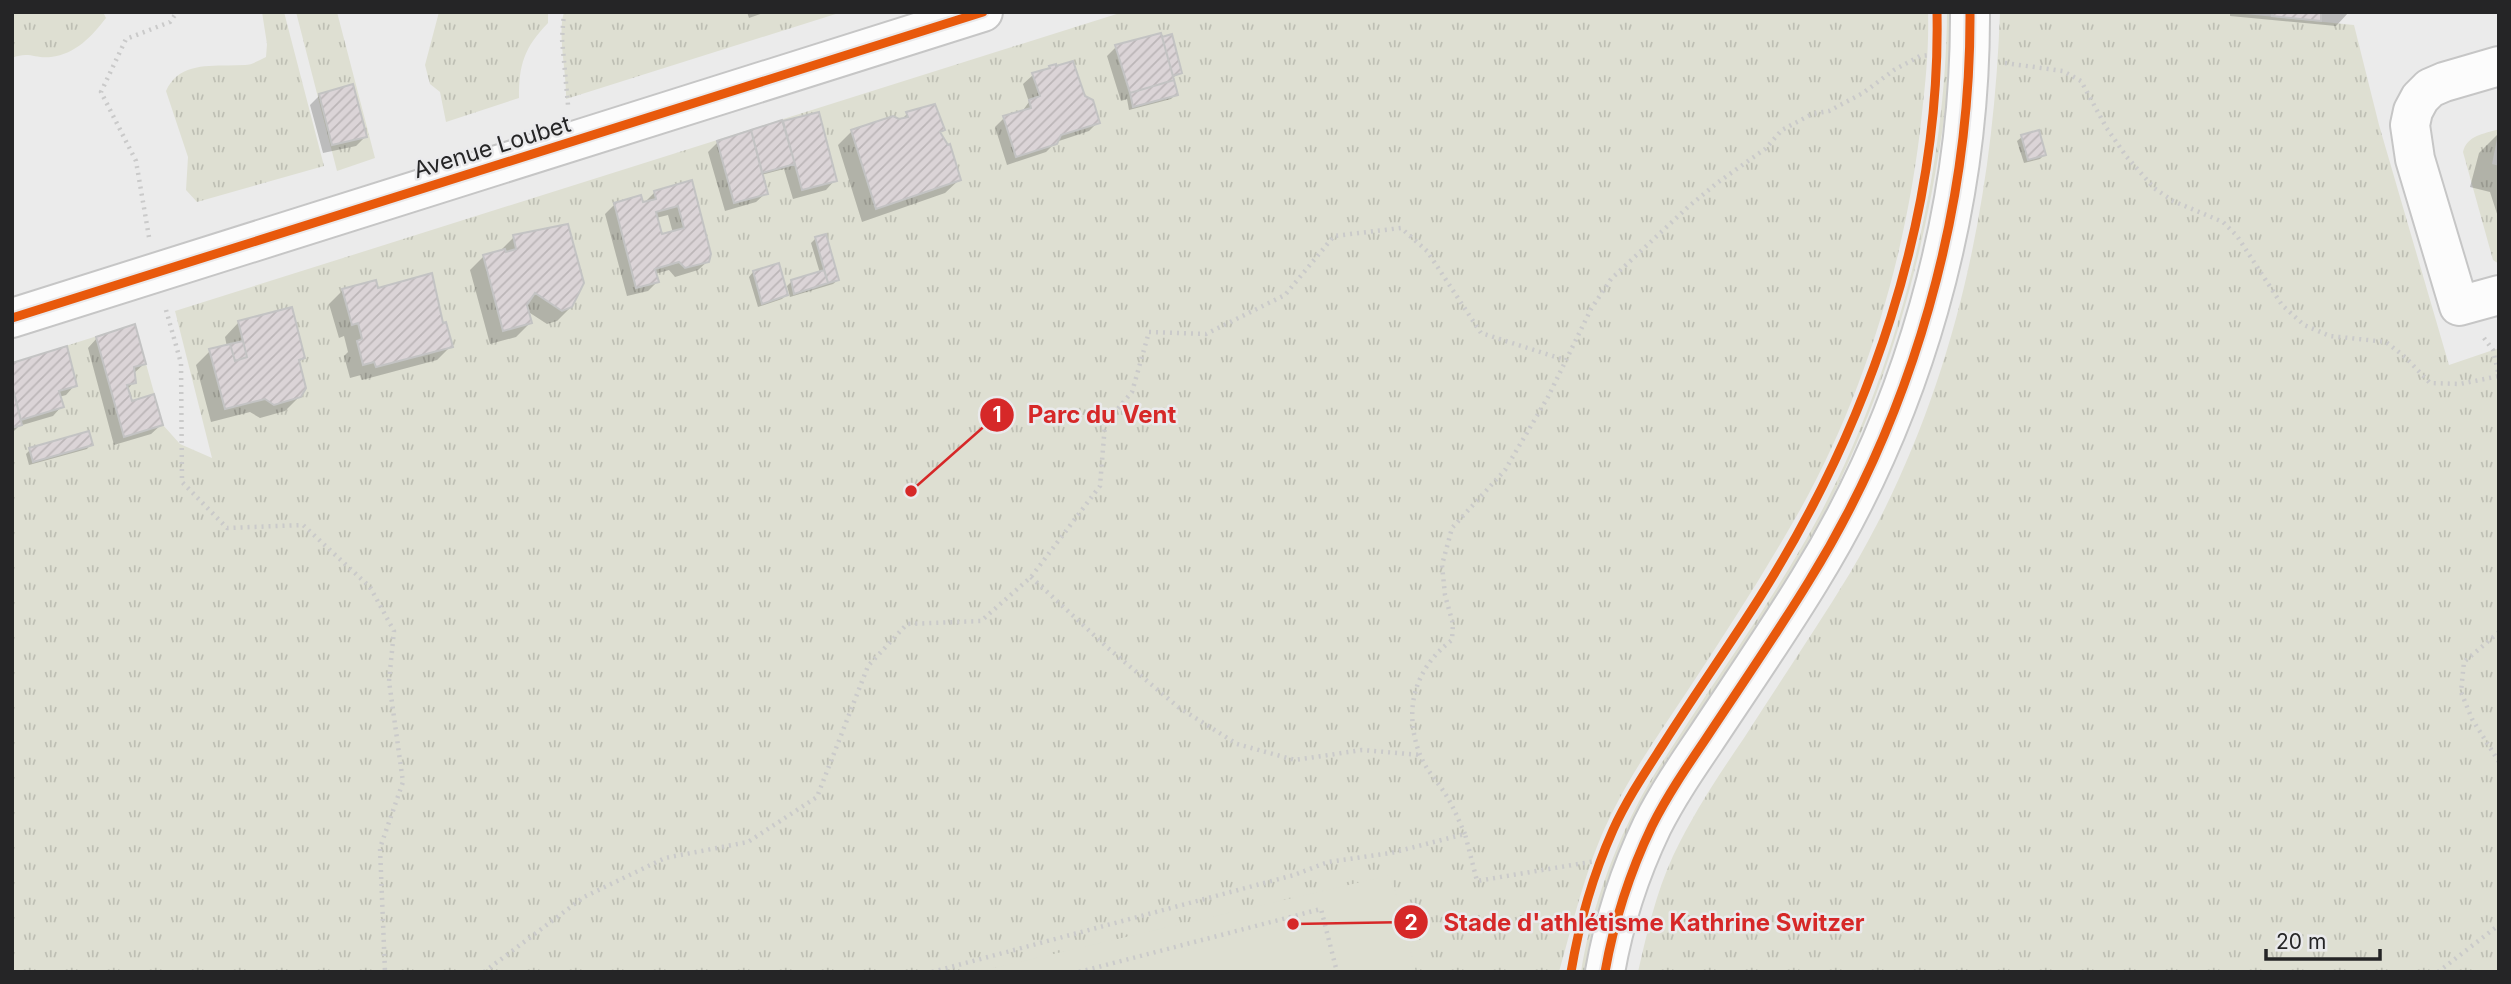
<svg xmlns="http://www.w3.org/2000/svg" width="2511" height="984" font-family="Inter,sans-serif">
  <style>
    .grass { fill: url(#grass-tufts) }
    .garden { fill: #dedfd2 }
    .shadow { fill: #0003; fill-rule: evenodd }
    .building { fill: url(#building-hatch); stroke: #c3c3c3; stroke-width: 2; fill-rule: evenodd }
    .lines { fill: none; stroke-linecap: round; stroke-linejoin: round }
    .minor-casing { stroke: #c6c6c6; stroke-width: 42 }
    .path { stroke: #cacaca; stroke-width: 4.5; stroke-dasharray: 2 5; stroke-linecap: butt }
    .minor { stroke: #fcfcfc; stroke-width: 38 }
    .cycleway-casing { stroke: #eaeaec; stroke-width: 13 }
    .cycleway { stroke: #e8590c; stroke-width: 9 }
    .labels { text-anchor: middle; stroke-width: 5; stroke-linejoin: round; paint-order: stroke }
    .street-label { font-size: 23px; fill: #252526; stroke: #eaeaec }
    .leader { fill: none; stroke: #d62828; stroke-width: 2.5 }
    .callout-dot { fill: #d62828; stroke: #eaeaec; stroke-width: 2.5 }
    .mark-label { font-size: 21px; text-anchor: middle; font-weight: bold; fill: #fff }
    .callout-label { font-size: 24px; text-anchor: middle; font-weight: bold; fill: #d62828; stroke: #eaeaec; stroke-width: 5; stroke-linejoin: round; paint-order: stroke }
  </style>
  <defs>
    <pattern id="grass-tufts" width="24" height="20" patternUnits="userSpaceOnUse" patternTransform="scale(1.75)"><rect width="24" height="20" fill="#dedfd2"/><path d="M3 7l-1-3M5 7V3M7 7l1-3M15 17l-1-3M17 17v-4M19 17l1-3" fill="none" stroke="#bebfb4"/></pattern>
    <pattern id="building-hatch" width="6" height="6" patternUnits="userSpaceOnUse" patternTransform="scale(1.75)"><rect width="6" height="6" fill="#dbd4d7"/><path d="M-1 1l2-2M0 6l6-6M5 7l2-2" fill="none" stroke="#bcb6b8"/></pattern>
  </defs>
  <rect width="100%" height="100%" fill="#ebebeb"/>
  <path class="grass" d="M 12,12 L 103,12 L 106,18 C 92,36 76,54 51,57 C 35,59 29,51 12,58 Z
    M 262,12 L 284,12 L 324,166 L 197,202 L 186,190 L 188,157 L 166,91 C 180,59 217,67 245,65 C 252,65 259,60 266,57 L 267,44 Z
    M 296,12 L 337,12 L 375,158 L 337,171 Z
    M 439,12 L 548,12 L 548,23 C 524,48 519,64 519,98 L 446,122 L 440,92 L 430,84 L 425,65 Z
    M 564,12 L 842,12 L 566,99 C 567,73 557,35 564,12 Z
    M 1123,12 L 1928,12 C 1929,46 1926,79 1922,113 C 1908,249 1867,390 1800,510 C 1765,572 1727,631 1688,690 C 1663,728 1636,766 1615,807 C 1588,858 1575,916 1559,972 L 12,972 L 12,363 L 135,324 L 163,425 L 180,444 L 212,458 L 175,311 Z
    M 1947,12 L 1950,12 C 1953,72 1943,132 1932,191 C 1905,334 1856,469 1779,594 C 1748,643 1715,691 1683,740 C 1657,780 1628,823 1612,869 C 1601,902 1593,938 1586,972 L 1581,972 C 1590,915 1610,858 1636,807 C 1651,777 1671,749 1689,721 C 1733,654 1781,587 1819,516 C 1897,371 1946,176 1947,12 Z
    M 2000,12 L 2225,12 L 2354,25 L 2379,125 L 2449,365 L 2499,348 L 2499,972 L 1638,972 C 1647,932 1656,893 1673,856 C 1693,814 1718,776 1744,738 C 1779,683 1816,629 1850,573 C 1951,402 1993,209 2000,12 Z
    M 2499,129 L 2492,164 L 2499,166 L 2499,264 L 2493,260 L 2463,152 C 2467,135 2484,134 2499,129 Z"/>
  <path class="garden" d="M 1391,875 L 1416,972 L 976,972 Z"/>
  <path class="shadow" d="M 747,12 L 766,12 L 749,18 Z
    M 2230,12 L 2349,12 L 2336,26 L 2230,16 Z
    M 1160,35 L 1180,73 L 1172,78 L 1176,94 L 1171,99 L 1129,110 L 1127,99 L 1121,101 L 1107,56 L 1116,47 Z
    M 1050,67 L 1083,97 L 1098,122 L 1089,131 L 1056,142 L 1046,152 L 1007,165 L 995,127 L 1004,118 L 1021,113 L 1029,102 L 1023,84 L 1033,75 L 1047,71 Z
    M 320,95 L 365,137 L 356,146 L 323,153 L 310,105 Z
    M 817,114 L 835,180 L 826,190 L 793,199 L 784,169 L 761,175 L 766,193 L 756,202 L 725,211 L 708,152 L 718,142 Z
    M 907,114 L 943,130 L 939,134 L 959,180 L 945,193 L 862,222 L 838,145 L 852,131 L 901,120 Z
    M 2499,133 L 2499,220 L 2490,192 L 2470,187 L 2479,153 Z
    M 2022,137 L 2044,155 L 2040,159 L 2024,163 L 2017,141 Z
    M 691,182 L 708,261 L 698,270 L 675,277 L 669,270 L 655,274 L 657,282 L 648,291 L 627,296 L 605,214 L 615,204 L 642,205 L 655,192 ZM 668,215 L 673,233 L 661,236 L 656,218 Z
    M 514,237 L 570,308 L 557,321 L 547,324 L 527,311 L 530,323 L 516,337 L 490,344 L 470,270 L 484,256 L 500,251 Z
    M 816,238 L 838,280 L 833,284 L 790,297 L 787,286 L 792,281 L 820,273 L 811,243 Z
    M 753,272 L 786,295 L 782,299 L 758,307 L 749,277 Z
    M 343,290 L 442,326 L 451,346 L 437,360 L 362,380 L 361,375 L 350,378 L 344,356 L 348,352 L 344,336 L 339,338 L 329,304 Z
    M 291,309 L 303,358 L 298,363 L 300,396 L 285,411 L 260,418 L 250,412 L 211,422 L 196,365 L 210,351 L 227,347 L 225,337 L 238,323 Z
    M 97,338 L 144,364 L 133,374 L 134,382 L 127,390 L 131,403 L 161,425 L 151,434 L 114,445 L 88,348 Z
    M 12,365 L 75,385 L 66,395 L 59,397 L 62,406 L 53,416 L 19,426 L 12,433 Z
    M 91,444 L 87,449 L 29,465 L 26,454 L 30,450 Z"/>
  <path class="building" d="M 2272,12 L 2321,12 L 2321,21 L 2272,16 Z
    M 1161,33 L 1174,80 L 1130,93 L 1115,45 Z
    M 1172,34 L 1182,73 L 1173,76 L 1162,37 Z
    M 1073,61 L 1085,96 L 1093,100 L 1100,123 L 1061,135 L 1057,144 L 1016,157 L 1003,116 L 1031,108 L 1029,100 L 1040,96 L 1032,73 L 1050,68 L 1049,66 L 1056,64 L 1056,66 Z
    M 1174,80 L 1178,95 L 1133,107 L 1130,93 Z
    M 353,84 L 367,137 L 332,145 L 319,94 Z
    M 935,104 L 945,130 L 940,132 L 948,145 L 950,144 L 961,180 L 876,209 L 851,130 L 893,116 L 899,119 L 908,117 L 906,112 Z
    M 819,112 L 837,181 L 802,190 L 783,121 Z
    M 782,120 L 795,164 L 762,173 L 751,130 Z
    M 751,130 L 768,194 L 734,203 L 717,141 Z
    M 2039,130 L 2046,155 L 2028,160 L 2021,135 Z
    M 692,180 L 711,254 L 709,262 L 685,268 L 679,262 L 655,269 L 659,282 L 636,288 L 614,203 L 641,195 L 643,202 L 656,199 L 654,191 ZM 678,206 L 684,228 L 662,234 L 656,212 Z
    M 568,224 L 584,283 L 572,307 L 562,311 L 535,293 L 527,305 L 532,323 L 503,331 L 483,255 L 505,249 L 506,252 L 516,249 L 513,235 Z
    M 826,234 L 839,280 L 828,283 L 815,237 Z
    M 779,263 L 788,295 L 762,304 L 753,271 Z
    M 824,270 L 828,283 L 794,294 L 791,280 Z
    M 432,273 L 443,323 L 446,322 L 453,347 L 376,367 L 374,362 L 363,365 L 357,341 L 362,339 L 358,323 L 352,325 L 342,289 L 376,280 L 378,288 Z
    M 292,307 L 305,358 L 299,360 L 306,388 L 301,397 L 274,405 L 265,399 L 225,409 L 209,349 L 230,344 L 235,361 L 247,357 L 238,321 Z
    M 135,324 L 146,364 L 134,367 L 136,383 L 127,385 L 132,401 L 154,394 L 163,425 L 124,437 L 96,337 Z
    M 243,341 L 247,357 L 235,361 L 230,344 Z
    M 67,346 L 77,386 L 59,391 L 64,407 L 21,420 L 12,385 L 12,363 Z
    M 12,385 L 22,425 L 12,428 Z
    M 89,431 L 93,445 L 33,462 L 29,448 Z"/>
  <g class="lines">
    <g class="minor-casing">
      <path id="minor" d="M 2499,66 L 2444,82 L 2430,88 L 2420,98 L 2413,111 L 2410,125 L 2415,159 L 2459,306 L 2499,295
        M 12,318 L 983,12
        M 1605,972 C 1614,921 1630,872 1652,826 C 1667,796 1686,768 1705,740 C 1740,687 1776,635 1809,581 C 1913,413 1971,210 1970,12"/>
    </g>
    <path class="path" d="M 564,12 L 562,39 L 568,105
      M 2005,63 L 2063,71 L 2081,81 L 2106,127 L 2126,156 L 2154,188 L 2173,201 L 2223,222 L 2237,236 L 2282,305 L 2304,325 L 2330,336 L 2386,342 L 2405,357 L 2430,383 L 2460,384 L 2499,376
      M 149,237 L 136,161 L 101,92 L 126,39 L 170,22 L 177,12
      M 166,310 L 181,363 L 182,482 L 227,528 L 303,525 L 370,587 L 394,631 L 389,681 L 403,782 L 380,848 L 385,972
      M 2484,338 L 2493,350 L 2499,376
      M 1031,577 L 1108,648 L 1178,707 L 1237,744 L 1295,760 L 1362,750 L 1421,755
      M 2499,632 L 2464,662 L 2461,692 L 2472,719 L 2499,762
      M 1465,834 C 1459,821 1454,808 1446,795 C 1438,782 1426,770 1420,755 C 1403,710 1414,669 1452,640 L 1453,624 L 1445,595 L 1442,565 L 1452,528 L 1505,470 L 1548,397 L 1591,309 L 1611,279 L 1688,207 L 1717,183 L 1765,149 L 1782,130 L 1812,114 L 1829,111 L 1863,93 L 1894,70 L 1920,56 L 1931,55
      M 484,972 L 584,897 L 665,858 L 748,842 L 817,797 L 868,666 L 907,624 L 981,621 L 1031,577 L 1100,486 L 1105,424 L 1132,392 L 1149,332 L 1206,334 L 1285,295 L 1334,236 L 1401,228 L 1427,251 L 1481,333 L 1565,360
      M 932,972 L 1294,875 L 1328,862 L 1391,853 L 1465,834 L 1477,881 L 1596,861
      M 1079,972 L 1321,909 L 1337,972
      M 2438,972 L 2499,925"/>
    <use href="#minor" class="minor"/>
    <g class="cycleway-casing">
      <path id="cycleway" d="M 12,318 L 983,12
        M 1571,972 C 1579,924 1593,875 1613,830 C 1627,799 1646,771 1664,743 C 1695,694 1729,646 1760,597 C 1869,425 1941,218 1937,12
        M 1605,972 C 1614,921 1630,872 1652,826 C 1667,796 1686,768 1705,740 C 1740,687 1776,635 1809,581 C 1913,413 1971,210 1970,12"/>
    </g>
    <use href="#cycleway" class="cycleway"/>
  </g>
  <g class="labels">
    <g class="street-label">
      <text transform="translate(492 147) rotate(-17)" y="8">Avenue Loubet</text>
    </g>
  </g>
  <path class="leader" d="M911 491L997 415M1293 924L1411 922"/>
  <g class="callout-dot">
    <circle cx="911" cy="491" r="7"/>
    <circle cx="1293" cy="924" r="7"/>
    <circle cx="997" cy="415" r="18"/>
    <circle cx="1411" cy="922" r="18"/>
  </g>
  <g class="mark-label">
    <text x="997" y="422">1</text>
    <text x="1411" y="930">2</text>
  </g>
  <g class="callout-label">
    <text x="1102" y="423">Parc du Vent</text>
    <text x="1654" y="931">Stade d'athlétisme Kathrine Switzer</text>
  </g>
  <rect width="2511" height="984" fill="none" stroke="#252526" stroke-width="28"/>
  <path d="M2266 949v10h114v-10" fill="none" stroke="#252526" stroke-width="3.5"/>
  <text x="2276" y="949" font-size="21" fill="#252526" stroke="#eaeaec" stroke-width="5" paint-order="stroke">20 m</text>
</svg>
